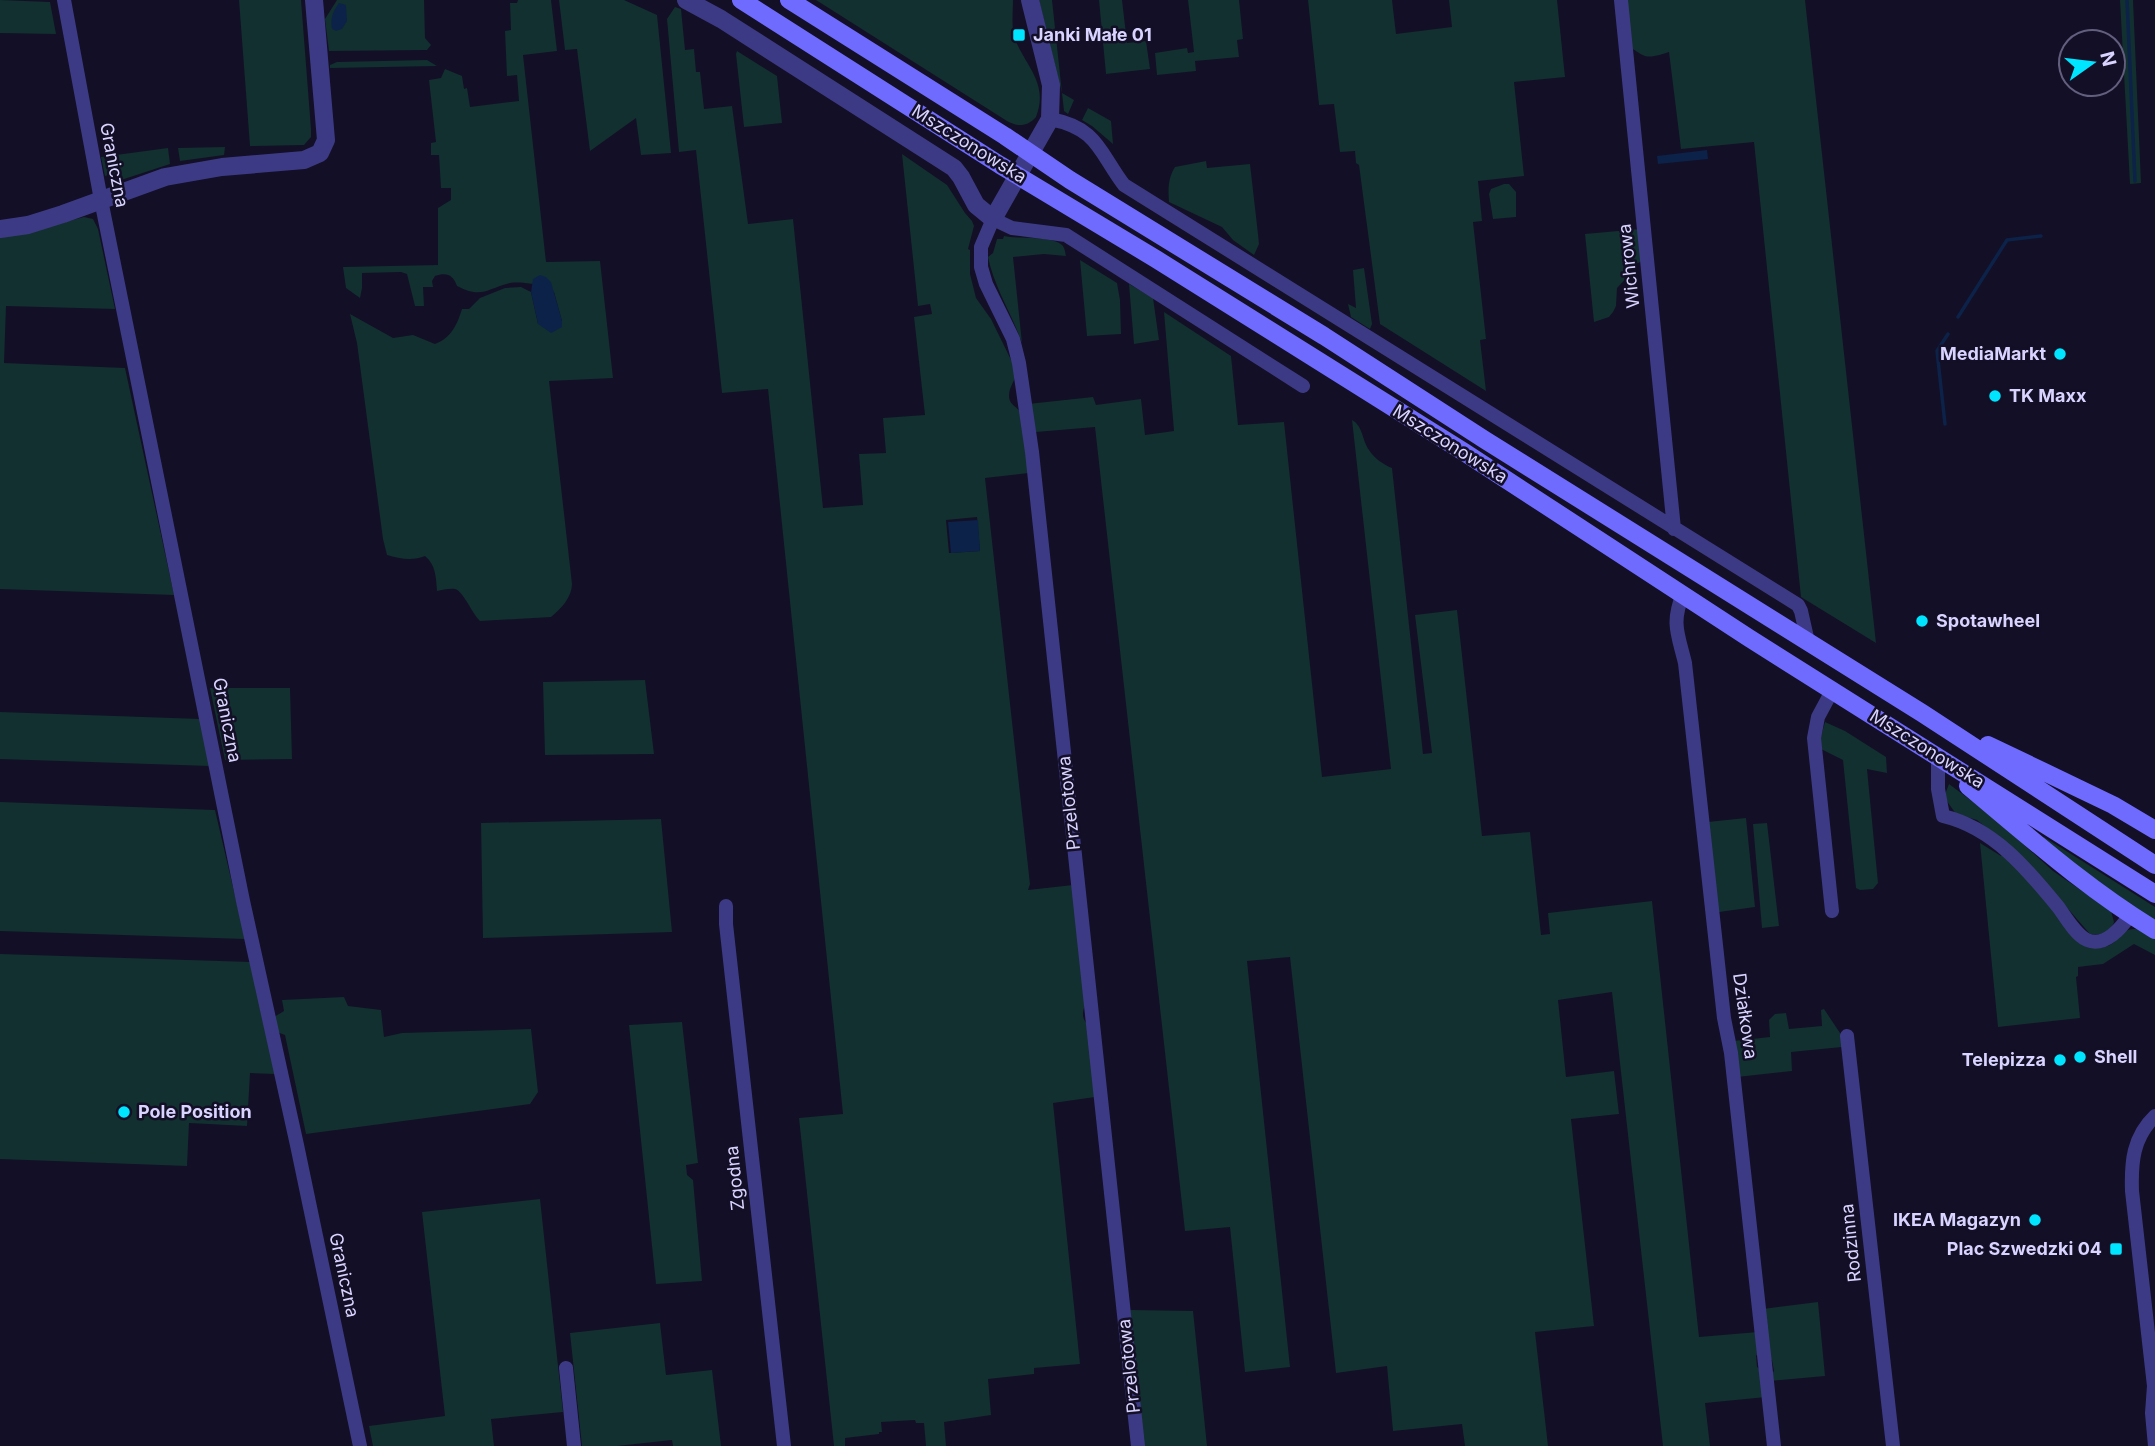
<svg xmlns="http://www.w3.org/2000/svg" width="2155" height="1446" font-family="Inter,sans-serif">
  <style>
    .green { fill: #12302f; fill-rule: evenodd }
    .water { fill: #0c2248 }
    .lines { fill: none; stroke-linecap: round; stroke-linejoin: round }
    .stream { stroke: #0c2248; stroke-width: 3.5 }
    .minor { stroke: #3d3a85; stroke-width: 14 }
    .tertiary { stroke: #3d3a85; stroke-width: 18 }
    .secondary { stroke: #6f6bff; stroke-width: 18 }
    .poi-dot { fill: #00e5ff; stroke: #130f26; stroke-width: 2.5 }
    .labels { text-anchor: middle; stroke-width: 5; stroke-linejoin: round; paint-order: stroke }
    .poi-label { font-size: 18px; font-weight: bold; fill: #d9d4ff; stroke: #130f26; text-anchor: start }
    .street-label { font-size: 18px; fill: #d9d4ff; stroke: #130f26 }
  </style>
  <rect width="100%" height="100%" fill="#130f26"/>
  <path class="green" d="M 0,0 L 50,2 L 56,34 L 0,33 Z
    M 239,0 L 301,0 L 311,129 L 311,137 L 304,145 L 250,146 Z
    M 337,0 L 424,0 L 425,38 L 431,45 L 427,50 L 329,51 L 325,19 Z
    M 518,0 L 551,0 L 557,51 L 523,55 L 546,262 L 600,261 L 613,378 L 549,381 L 572,584 C 572,597 561,609 551,617 L 480,621 C 472,613 463,591 455,589 C 450,588 442,590 437,591 C 436,578 436,565 425,556 C 414,561 399,559 387,555 L 383,539 L 357,343 L 350,314 L 393,338 L 413,335 L 435,344 C 451,338 457,325 462,309 L 469,309 L 480,298 L 505,288 L 521,287 L 531,292 L 538,324 L 562,321 L 554,292 L 534,279 L 533,284 C 526,283 517,282 510,283 C 486,289 482,299 457,286 C 453,275 447,272 435,276 L 432,281 L 433,287 L 423,287 L 424,306 L 415,306 L 407,274 L 401,272 L 362,273 L 362,288 L 360,298 L 346,288 L 343,267 L 438,265 L 438,208 L 451,200 L 451,188 L 441,188 L 439,155 L 431,155 L 431,143 L 436,142 L 429,80 L 441,78 L 445,69 L 462,76 L 464,89 L 467,88 L 470,107 L 519,101 L 517,75 L 507,76 L 505,31 L 511,30 L 510,3 L 517,3 Z
    M 559,0 L 624,0 L 657,15 L 671,153 L 641,155 L 636,118 L 590,151 L 577,49 L 565,50 Z
    M 816,0 L 1013,0 C 1013,12 1011,28 1015,39 C 1026,67 1049,83 1036,117 C 1027,127 1018,127 1007,121 Z
    M 1039,0 L 1052,0 L 1062,93 L 1074,100 L 1068,114 L 1064,111 L 1062,93 Z
    M 1099,0 L 1122,0 L 1127,43 L 1146,41 L 1150,69 L 1106,74 Z
    M 1188,0 L 1239,0 L 1243,39 L 1237,40 L 1239,57 L 1195,61 L 1196,71 L 1157,75 L 1155,53 L 1187,48 L 1188,53 L 1194,52 Z
    M 1308,0 L 1392,0 L 1396,34 L 1452,27 L 1449,0 L 1557,0 L 1565,77 L 1514,82 L 1524,176 L 1478,181 L 1482,221 L 1473,222 L 1486,339 L 1480,340 L 1486,391 L 1380,324 L 1359,165 L 1356,163 L 1355,151 L 1340,152 L 1334,104 L 1319,105 Z
    M 1624,0 L 1805,0 L 1876,643 L 1801,597 L 1754,142 L 1681,149 L 1669,52 C 1662,54 1652,58 1645,56 C 1638,54 1636,49 1629,48 Z
    M 2120,0 L 2133,0 L 2141,183 L 2130,184 Z
    M 675,7 L 681,9 L 685,50 L 694,49 L 696,72 L 700,72 L 704,109 L 732,106 L 748,224 L 793,219 L 823,508 L 863,505 L 859,454 L 886,453 L 883,418 L 925,415 L 914,317 L 932,314 L 930,304 L 918,306 L 902,154 L 947,185 L 965,213 L 972,221 L 974,226 L 968,249 L 970,250 L 970,274 L 976,298 L 991,319 L 1016,370 C 1017,380 1009,385 1009,396 C 1009,405 1017,406 1021,413 C 1024,420 1027,463 1028,473 L 985,478 L 1030,884 L 1028,890 L 1073,885 L 1085,1005 C 1082,1013 1082,1018 1087,1024 L 1095,1097 L 1053,1103 L 1080,1364 L 1034,1368 L 1034,1374 L 988,1379 L 991,1415 L 944,1422 L 946,1446 L 926,1446 L 924,1423 L 916,1423 L 915,1420 L 881,1422 L 882,1432 L 879,1432 L 879,1434 L 845,1438 L 845,1446 L 834,1446 L 799,1118 L 843,1114 L 768,389 L 722,393 L 696,150 L 679,152 L 667,19 ZM 977,517 L 980,551 L 949,553 L 946,520 Z
    M 737,51 L 777,76 L 782,123 L 744,127 L 736,54 Z
    M 427,60 L 437,66 L 330,68 L 330,65 L 337,62 Z
    M 1088,108 L 1111,121 L 1113,144 L 1092,126 L 1082,120 Z
    M 225,147 L 224,155 L 180,161 L 178,148 Z
    M 168,148 L 170,164 L 118,181 L 110,179 L 108,175 L 105,176 L 101,157 Z
    M 1206,161 L 1207,168 L 1250,164 L 1258,234 L 1259,244 L 1254,255 L 1233,240 L 1222,227 L 1169,202 C 1168,189 1168,178 1175,167 Z
    M 1504,184 L 1509,184 L 1516,192 L 1516,217 L 1493,219 L 1489,194 L 1491,189 Z
    M 84,217 L 93,219 L 98,229 L 115,309 L 6,306 L 4,363 L 125,368 L 174,595 L 0,589 L 0,236 L 24,233 Z
    M 1640,229 L 1643,261 L 1635,264 L 1630,274 L 1617,288 L 1616,306 L 1613,312 L 1609,317 L 1594,322 L 1585,234 Z
    M 1004,236 C 1018,239 1053,236 1062,245 C 1065,248 1065,252 1066,256 L 1044,254 L 1013,257 L 1022,343 C 1012,314 994,287 988,257 L 993,253 L 997,239 L 1003,239 Z
    M 1080,260 L 1117,283 L 1120,300 L 1121,334 L 1087,336 Z
    M 1364,268 L 1372,324 L 1370,329 L 1351,317 L 1348,304 L 1356,308 L 1353,270 Z
    M 1129,284 L 1153,298 L 1159,340 L 1134,344 Z
    M 1164,312 L 1231,356 L 1238,425 L 1284,422 L 1322,777 L 1391,769 L 1352,420 C 1363,426 1362,440 1369,450 C 1374,458 1384,465 1392,468 L 1423,754 L 1432,753 L 1415,615 L 1457,610 L 1482,836 L 1530,832 L 1541,935 L 1550,934 L 1548,913 L 1652,901 L 1699,1337 L 1758,1332 L 1760,1350 L 1756,1356 L 1757,1367 L 1763,1372 L 1766,1397 L 1705,1403 L 1710,1446 L 1663,1446 L 1612,992 L 1558,1000 L 1566,1077 L 1614,1071 L 1619,1114 L 1571,1119 L 1594,1326 L 1535,1332 L 1548,1446 L 1465,1446 L 1462,1424 L 1393,1431 L 1387,1366 L 1336,1373 L 1290,957 L 1247,961 L 1290,1367 L 1245,1372 L 1230,1227 L 1185,1231 L 1095,427 L 1036,432 L 1028,404 L 1093,397 L 1096,405 L 1141,399 L 1145,435 L 1174,431 Z
    M 645,680 L 654,754 L 545,755 L 543,682 Z
    M 210,688 L 290,688 L 292,759 L 225,760 Z
    M 0,712 L 201,719 L 210,766 L 0,759 Z
    M 1825,722 L 1845,731 L 1886,757 L 1887,773 L 1867,769 L 1878,883 L 1873,889 L 1860,890 L 1856,888 L 1843,760 L 1821,749 L 1820,740 Z
    M 1949,784 L 1993,817 L 2053,871 L 2111,911 L 2114,922 C 2111,932 2100,936 2090,934 L 2049,887 L 2011,848 L 1977,820 L 1956,814 L 1944,797 Z
    M 0,802 L 215,810 L 245,939 L 0,931 Z
    M 1746,818 L 1755,907 L 1719,912 L 1708,822 Z
    M 661,819 L 672,932 L 483,938 L 481,823 Z
    M 1767,823 L 1779,926 L 1762,928 L 1753,824 Z
    M 2044,837 L 2155,907 L 2155,922 L 2041,842 Z
    M 1980,843 L 2001,856 L 2002,855 L 2022,873 L 2086,946 C 2119,955 2116,928 2135,929 C 2142,929 2149,935 2155,938 L 2155,955 L 2134,944 L 2103,964 L 2078,967 L 2078,976 L 2076,977 L 2080,1018 L 1998,1027 Z
    M 0,954 L 251,962 L 276,1074 L 250,1073 L 247,1126 L 189,1123 L 187,1166 L 0,1159 Z
    M 344,997 L 348,1006 L 381,1010 L 384,1037 L 402,1033 L 531,1029 L 538,1092 L 530,1104 L 306,1134 L 285,1035 L 277,1032 L 274,1017 L 284,1011 L 282,1000 Z
    M 1824,1009 L 1842,1036 L 1842,1047 L 1791,1052 L 1792,1071 L 1737,1077 L 1733,1041 L 1770,1037 L 1769,1020 L 1775,1014 L 1786,1013 L 1789,1029 L 1822,1026 L 1821,1010 Z
    M 682,1022 L 698,1163 L 686,1165 L 687,1175 L 693,1180 L 702,1281 L 656,1284 L 629,1025 Z
    M 540,1199 L 563,1412 L 491,1419 L 494,1446 L 373,1446 L 369,1426 L 445,1416 L 422,1212 Z
    M 1818,1302 L 1825,1376 L 1770,1381 L 1770,1376 L 1774,1371 L 1772,1360 L 1768,1359 L 1763,1309 Z
    M 1130,1310 L 1193,1311 L 1207,1446 L 1143,1446 Z
    M 660,1323 L 666,1375 L 712,1370 L 721,1446 L 673,1446 L 672,1440 L 617,1446 L 582,1446 L 570,1333 Z"/>
  <path class="water" d="M 339,3 L 346,5 L 347,21 L 342,29 L 336,31 L 332,29 C 330,19 333,11 339,3 Z
    M 1707,150 L 1708,159 L 1658,164 L 1657,156 Z
    M 540,275 L 546,277 L 551,282 L 562,321 L 562,327 L 551,333 L 538,324 L 531,292 L 533,279 Z
    M 978,520 L 980,551 L 951,553 L 948,522 Z"/>
  <g class="lines">
    <path class="stream" d="M 2127,0 L 2135,181
      M 1958,317 L 2007,240 L 2041,236
      M 1945,424 L 1937,351 L 1948,334"/>
    <path class="minor" d="M 64,0 L 101,200 L 243,901 L 297,1145 L 360,1446
      M 1621,0 L 1674,529
      M 1050,119 C 1098,128 1099,152 1124,185 L 1798,605 L 1801,611 L 1808,642
      M 1683,594 C 1671,623 1678,634 1685,663 L 1724,1018 L 1731,1053 L 1774,1446
      M 1938,761 L 1938,789 L 1943,816 C 1994,828 2028,870 2059,908 C 2066,918 2076,935 2087,940 C 2105,948 2122,927 2130,915
      M 726,906 L 726,924 L 784,1446
      M 1832,911 L 1814,738 L 1818,717 L 1833,689
      M 1847,1036 L 1893,1446
      M 566,1368 L 574,1446
      M 1138,1446 L 1032,452 L 1019,363 L 1013,339 L 986,284 L 981,267 L 981,247 L 993,219 L 1012,228 L 1066,235 L 1303,386
      M 2155,1446 L 2152,1413 L 2154,1386 L 2132,1191 C 2131,1162 2133,1137 2155,1116"/>
    <path class="tertiary" d="M 686,0 L 721,19 L 954,168 L 961,177 L 976,205 L 993,219 L 1050,119 L 1051,85 L 1030,0
      M 0,229 L 28,225 L 63,214 L 165,177 L 222,167 L 304,160 L 320,153 L 326,140 L 314,0"/>
    <path class="secondary" d="M 741,0 L 1000,165 L 1156,259 L 1464,452 L 1749,638 L 2155,894
      M 789,0 L 1005,136 L 1070,180 L 1324,336 L 1485,440 L 1922,713 L 2155,865
      M 1988,745 L 2113,805 L 2155,830
      M 1968,786 C 2028,836 2087,889 2155,930"/>
  </g>
  <g class="poi-dot">
    <rect x="1012" y="28" width="14" height="14" rx="3.5"/>
    <circle cx="2060" cy="354" r="7"/>
    <circle cx="1995" cy="396" r="7"/>
    <circle cx="1922" cy="621" r="7"/>
    <circle cx="2080" cy="1057" r="7"/>
    <circle cx="2060" cy="1060" r="7"/>
    <circle cx="124" cy="1112" r="7"/>
    <circle cx="2035" cy="1220" r="7"/>
    <rect x="2109" y="1242" width="14" height="14" rx="3.5"/>
  </g>
  <g class="labels">
    <g class="poi-label">
      <text x="1033" y="41">Janki Małe 01</text>
      <text x="2046" y="360" text-anchor="end">MediaMarkt</text>
      <text x="2009" y="402">TK Maxx</text>
      <text x="1936" y="627">Spotawheel</text>
      <text x="2094" y="1063">Shell</text>
      <text x="2046" y="1066" text-anchor="end">Telepizza</text>
      <text x="138" y="1118">Pole Position</text>
      <text x="2021" y="1226" text-anchor="end">IKEA Magazyn</text>
      <text x="2102" y="1255" text-anchor="end">Plac Szwedzki 04</text>
    </g>
    <g class="street-label">
      <text transform="translate(969 144) rotate(32)" y="6">Mszczonowska</text>
      <text transform="translate(114 165) rotate(79)" y="6">Graniczna</text>
      <text transform="translate(1629 266) rotate(-96)" y="6">Wichrowa</text>
      <text transform="translate(1450 444) rotate(32)" y="6">Mszczonowska</text>
      <text transform="translate(227 720) rotate(79)" y="6">Graniczna</text>
      <text transform="translate(1927 749) rotate(32)" y="6">Mszczonowska</text>
      <text transform="translate(1069 803) rotate(-96)" y="6">Przelotowa</text>
      <text transform="translate(1745 1016) rotate(82)" y="6">Działkowa</text>
      <text transform="translate(735 1178) rotate(-96)" y="6">Zgodna</text>
      <text transform="translate(1851 1243) rotate(-96)" y="6">Rodzinna</text>
      <text transform="translate(344 1275) rotate(78)" y="6">Graniczna</text>
      <text transform="translate(1129 1366) rotate(-96)" y="6">Przelotowa</text>
    </g>
  </g>
  <g transform="translate(2092 63) rotate(76)"><circle r="33" fill="#130f26" stroke="#625e7d" stroke-width="2"/>
  <path d="M0-5L12 26L0 18L-12 26Z" fill="#00e5ff"/>
  <text y="-10" font-size="19" font-weight="bold" text-anchor="middle" fill="#d9d4ff">N</text>
  </g>
</svg>
